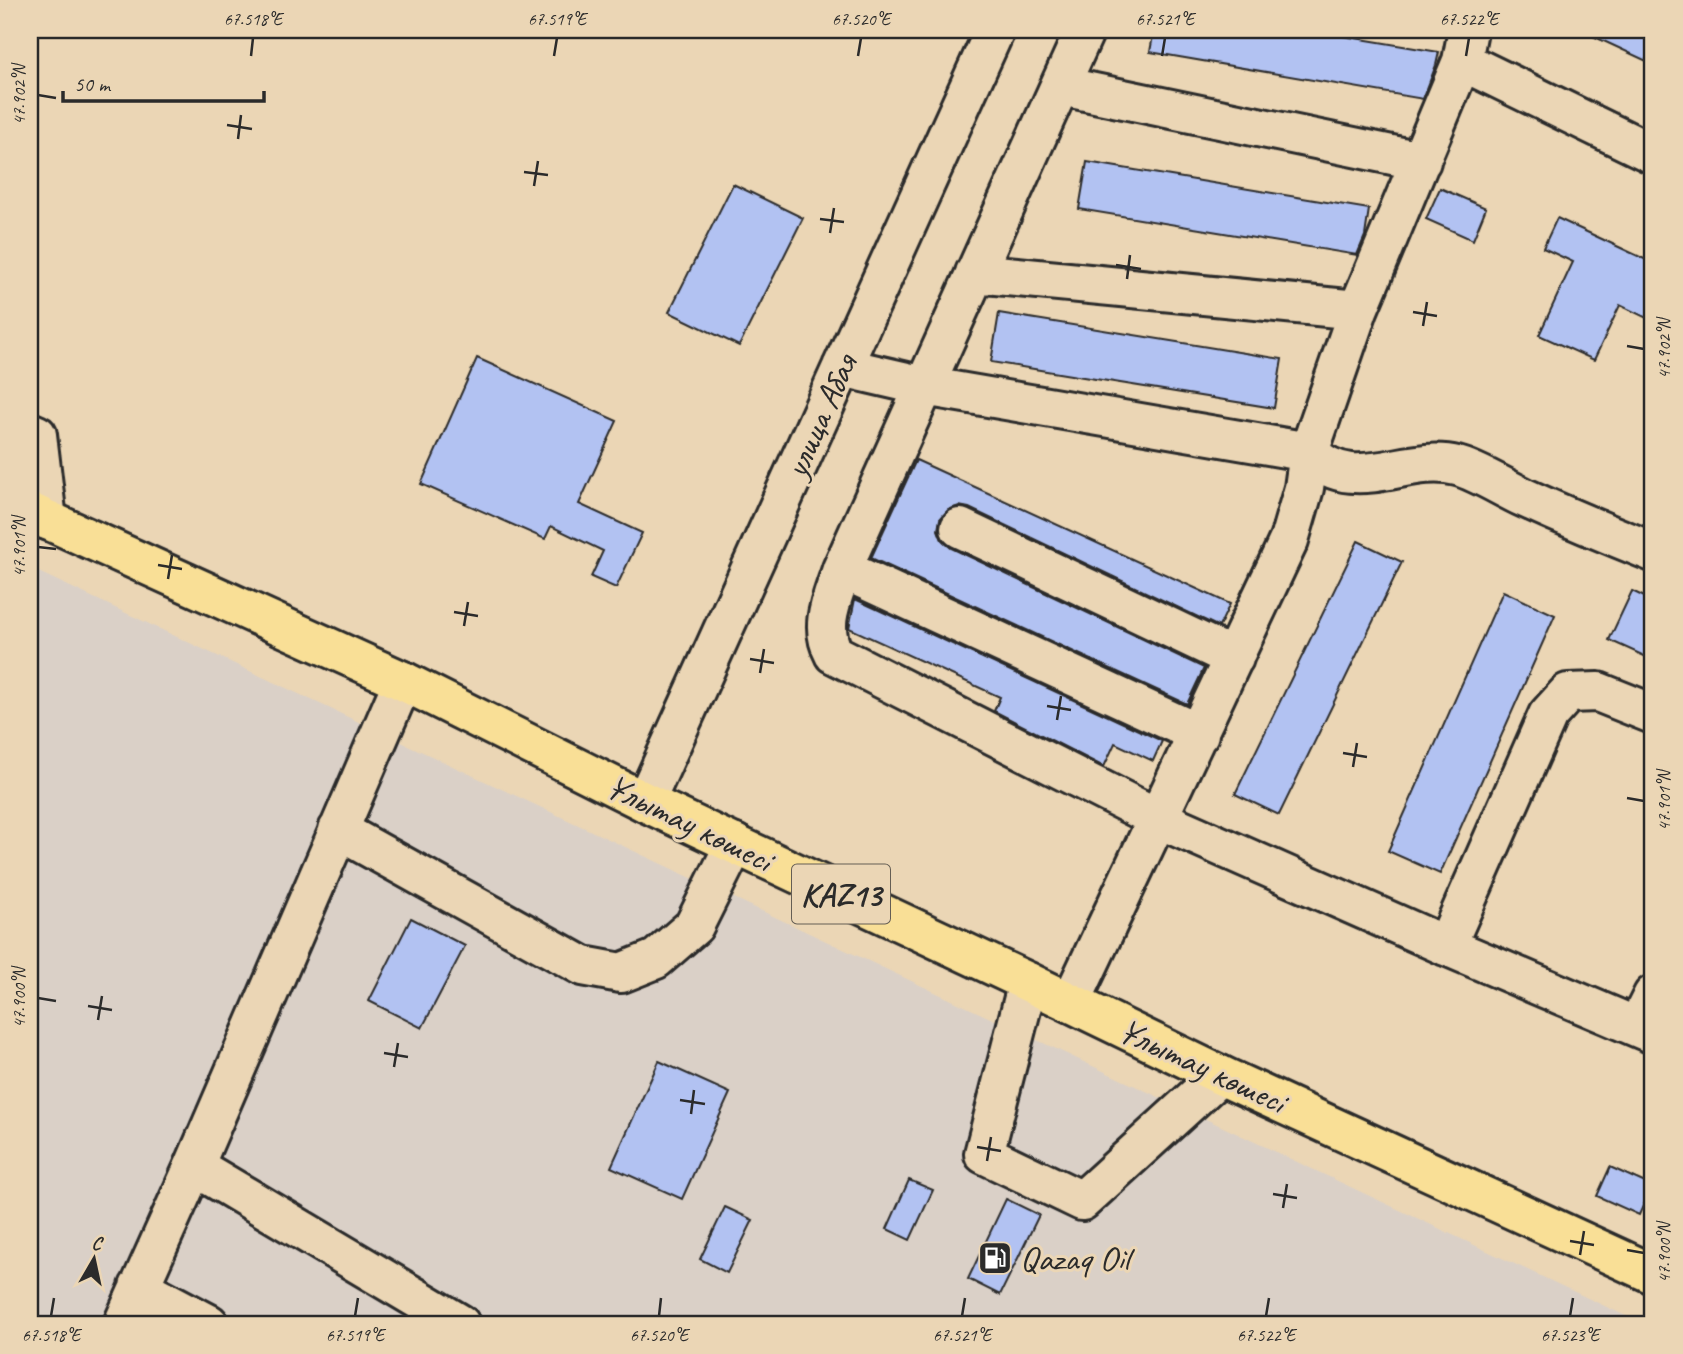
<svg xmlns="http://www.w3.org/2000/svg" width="1683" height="1354" font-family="Caveat,sans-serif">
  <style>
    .built { fill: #dad0c7 }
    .building { fill: #b2c2f2; stroke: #2b2b2b; stroke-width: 2 }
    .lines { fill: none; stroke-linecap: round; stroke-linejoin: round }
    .minor-casing { stroke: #2b2b2b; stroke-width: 44 }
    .major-casing { stroke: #2b2b2b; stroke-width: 44 }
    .minor { stroke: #ebd6b5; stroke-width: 38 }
    .major { stroke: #f9df96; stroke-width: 38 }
    .ticks { fill: none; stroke: #2b2b2b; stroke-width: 2.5 }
    .labels { text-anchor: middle; stroke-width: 6; stroke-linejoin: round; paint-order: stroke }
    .shield { fill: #ebd6b5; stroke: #655e54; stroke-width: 2 }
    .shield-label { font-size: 33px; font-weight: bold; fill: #2b2b2b }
    .street-label { font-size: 35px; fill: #2b2b2b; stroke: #ebd6b5 }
    .poi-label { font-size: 35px; fill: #2b2b2b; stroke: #ebd6b5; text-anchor: start }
    .neatline { fill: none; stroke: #2b2b2b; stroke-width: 2.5 }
    .ticks-label { font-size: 18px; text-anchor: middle; fill: #2b2b2b }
  </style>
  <rect width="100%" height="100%" fill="#ebd6b5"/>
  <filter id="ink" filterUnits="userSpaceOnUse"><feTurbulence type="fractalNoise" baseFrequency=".0143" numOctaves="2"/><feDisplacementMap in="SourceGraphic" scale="14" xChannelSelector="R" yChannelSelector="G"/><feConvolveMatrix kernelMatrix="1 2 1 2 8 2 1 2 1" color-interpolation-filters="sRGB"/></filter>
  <g filter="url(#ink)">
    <path class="built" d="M 30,568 L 1643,1324 L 30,1324 Z"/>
    <path class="building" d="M 1154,30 L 1307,30 L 1439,52 L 1436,65 L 1423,99 L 1150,52 Z
      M 1580,30 L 1653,30 L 1653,64 Z
      M 1087,162 L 1369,209 L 1365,236 L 1357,255 L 1079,209 Z
      M 733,184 L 803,218 L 739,346 L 669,312 Z
      M 1440,188 L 1486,208 L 1473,240 L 1426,219 Z
      M 1557,218 L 1653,263 L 1653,321 L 1620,305 L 1594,360 L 1539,335 L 1573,262 L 1543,248 Z
      M 999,313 L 1282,359 L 1274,408 L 991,362 Z
      M 477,358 L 617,421 L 579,504 L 642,533 L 616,588 L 591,577 L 603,551 L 551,526 L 545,539 L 421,484 Z
      M 916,460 L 1230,604 L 1219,627 L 969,508 L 959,506 L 948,510 L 940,519 L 938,530 L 942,540 L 951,548 L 1204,668 L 1187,704 L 871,558 Z
      M 1358,541 L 1402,562 L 1279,815 L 1235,794 Z
      M 1503,591 L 1555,615 L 1440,874 L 1388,851 Z
      M 1632,591 L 1653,601 L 1653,660 L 1609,640 Z
      M 855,599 L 1162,741 L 1153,761 L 1115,743 L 1104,767 L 994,711 L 1000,697 L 849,628 Z
      M 411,918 L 465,946 L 422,1028 L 369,1001 Z
      M 659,1061 L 730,1093 L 682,1199 L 611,1167 Z
      M 1610,1167 L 1652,1186 L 1639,1215 L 1597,1196 Z
      M 909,1180 L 933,1190 L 910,1240 L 887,1229 Z
      M 1006,1199 L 1039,1215 L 1000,1295 L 968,1279 Z
      M 725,1207 L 753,1220 L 727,1273 L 700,1259 Z"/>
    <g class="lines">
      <g class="minor-casing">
        <path id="minor" d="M 1085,30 L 842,569 C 833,598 818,625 834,654 L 1159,819 L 1446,946 L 1653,1034
          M 1468,30 L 1462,61 L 1653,154
          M 1462,61 L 1358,310 L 1309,452 C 1353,498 1405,453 1457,466 C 1477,471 1505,489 1525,498 C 1567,517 1610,535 1653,552
          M 1061,86 L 1421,161
          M 975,273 L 1358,310
          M 842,367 L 924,386 L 1309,452 L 1304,488 L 1289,540 L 1071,1002
          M 30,432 L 37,435 L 47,520
          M 960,528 L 1234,658
          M 842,569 L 1199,734
          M 645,802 L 995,30
          M 338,830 L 583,966 L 621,973 L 656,959 L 694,926 L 735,844
          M 1446,946 L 1548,715 L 1568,693 L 1598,692 L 1653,714
          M 1028,982 L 984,1154 L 1082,1201 L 1220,1075
          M 1637,1027 L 1653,995
          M 194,1166 L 460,1324
          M 139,1287 L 209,1324
          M 123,1324 L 194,1166 L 403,681"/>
      </g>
      <g class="major-casing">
        <path id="major" d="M 30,512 L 403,681 L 645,802 L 1028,982 L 1220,1075 L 1653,1274"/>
      </g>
      <use href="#minor" class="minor"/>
      <use href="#major" class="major"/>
    </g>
  </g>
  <path class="ticks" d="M 251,56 L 253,38M 554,56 L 557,38M 858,56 L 861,38M 1162,56 L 1165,38M 1466,56 L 1469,38M 38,95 L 56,98M 227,125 L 252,129M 238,139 L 241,115M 524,172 L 548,175M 534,186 L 538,161M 820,219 L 844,222M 830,233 L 834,208M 1116,265 L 1141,269M 1127,279 L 1130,255M 1413,312 L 1437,316M 1423,326 L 1427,302M 1627,346 L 1644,349M 38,547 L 56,549M 158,565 L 182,569M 168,579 L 172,555M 454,612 L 478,616M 464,626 L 468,602M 750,659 L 774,663M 760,673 L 764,649M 1047,706 L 1071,710M 1057,720 L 1061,696M 1343,753 L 1367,757M 1353,767 L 1357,743M 1627,798 L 1644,801M 38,998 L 56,1001M 88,1006 L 112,1010M 98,1020 L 102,996M 384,1053 L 408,1057M 394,1067 L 398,1043M 680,1100 L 705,1104M 691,1114 L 694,1090M 977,1147 L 1001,1151M 987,1161 L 991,1137M 1273,1194 L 1297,1198M 1283,1208 L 1287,1184M 1570,1241 L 1594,1245M 1627,1250 L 1644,1253M 1580,1255 L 1584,1231M 51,1316 L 54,1298M 355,1316 L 358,1298M 659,1316 L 661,1298M 962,1316 L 965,1298M 1266,1316 L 1269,1298M 1570,1316 L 1573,1298"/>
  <defs>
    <g id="fuel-square" transform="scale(1.75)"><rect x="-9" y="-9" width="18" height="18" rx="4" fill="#2b2b2b" stroke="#ebd6b5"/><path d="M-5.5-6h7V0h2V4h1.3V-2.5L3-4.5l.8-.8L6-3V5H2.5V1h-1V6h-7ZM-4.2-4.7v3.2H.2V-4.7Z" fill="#fff"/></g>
  </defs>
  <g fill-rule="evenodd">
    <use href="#fuel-square" x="995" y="1258"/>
  </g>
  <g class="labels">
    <rect class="shield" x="792" y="864.5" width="98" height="59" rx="5"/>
    <g class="shield-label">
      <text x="841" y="906">KAZ13</text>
    </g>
    <g class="street-label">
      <text transform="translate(820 416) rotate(-66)" y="12">улица Абая</text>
      <text transform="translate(689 822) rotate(26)" y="12">Ұлытау көшесі</text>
      <text transform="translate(1202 1065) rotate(25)" y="12">Ұлытау көшесі</text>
    </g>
    <g class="poi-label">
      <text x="1020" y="1270">Qazaq Oil</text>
    </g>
  </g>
  <rect width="1683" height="1354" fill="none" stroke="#ebd6b5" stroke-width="77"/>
  <g transform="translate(94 1259) rotate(9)" stroke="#ebd6b5" stroke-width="5" paint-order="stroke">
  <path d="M0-5L12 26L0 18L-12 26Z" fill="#2b2b2b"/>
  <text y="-10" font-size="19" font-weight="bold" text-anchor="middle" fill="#2b2b2b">С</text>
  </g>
  <path d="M63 91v10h201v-10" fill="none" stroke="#2b2b2b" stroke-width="3.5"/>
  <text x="74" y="91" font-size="21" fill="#2b2b2b" stroke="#ebd6b5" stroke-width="5" paint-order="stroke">50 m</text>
  <rect x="38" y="38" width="1606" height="1278" class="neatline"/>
  <g class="ticks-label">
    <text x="253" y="25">67.518°E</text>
    <text x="557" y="25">67.519°E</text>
    <text x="861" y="25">67.520°E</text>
    <text x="1165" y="25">67.521°E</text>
    <text x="1469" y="25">67.522°E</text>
    <text transform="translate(19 95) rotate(-90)" y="6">47.902°N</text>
    <text transform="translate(1664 349) rotate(-90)" y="6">47.902°N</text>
    <text transform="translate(19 547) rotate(-90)" y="6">47.901°N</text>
    <text transform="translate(1664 801) rotate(-90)" y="6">47.901°N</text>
    <text transform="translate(19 998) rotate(-90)" y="6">47.900°N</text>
    <text transform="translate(1664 1253) rotate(-90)" y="6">47.900°N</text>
    <text x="51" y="1341">67.518°E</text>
    <text x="355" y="1341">67.519°E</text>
    <text x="659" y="1341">67.520°E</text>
    <text x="962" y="1341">67.521°E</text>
    <text x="1266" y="1341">67.522°E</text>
    <text x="1570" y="1341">67.523°E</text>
  </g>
</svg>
